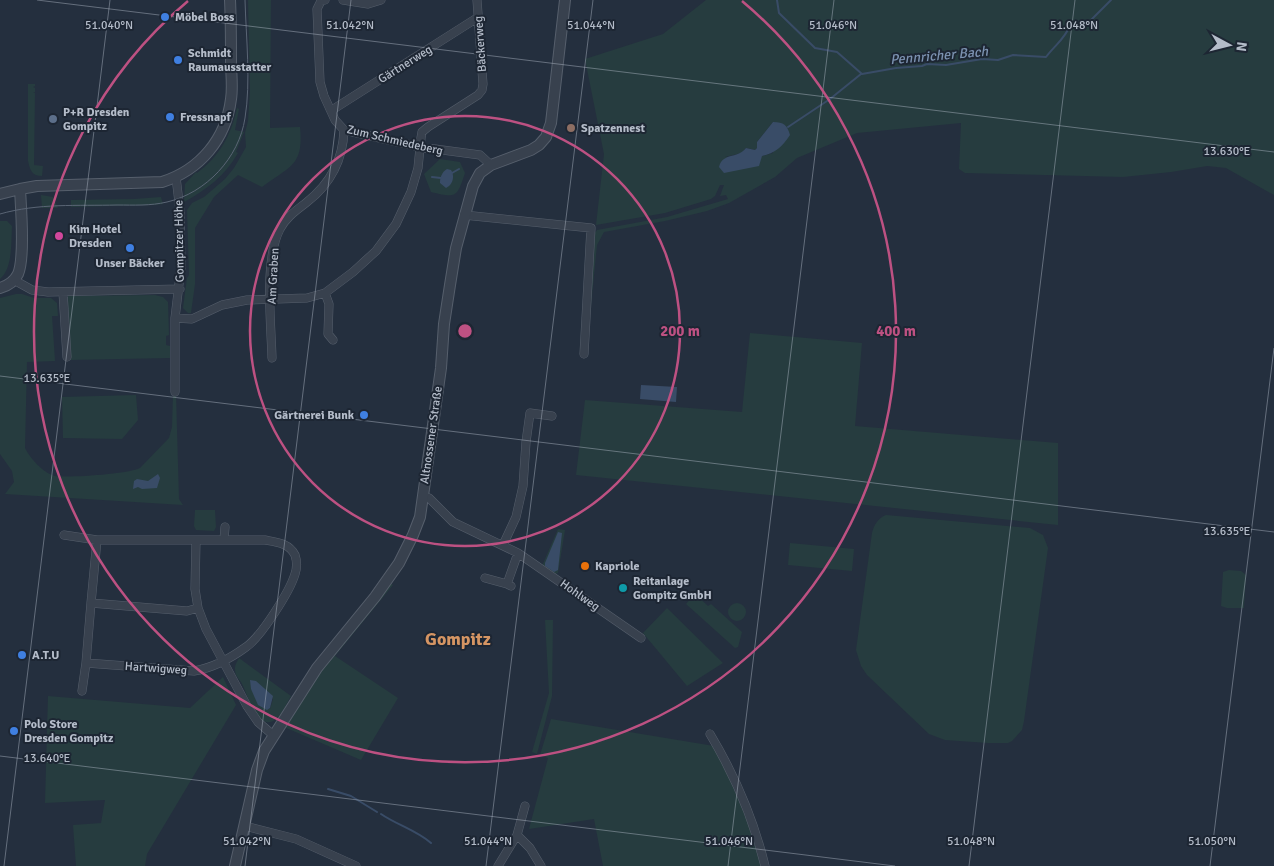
<svg xmlns="http://www.w3.org/2000/svg" width="1274" height="866" font-family="Signika,sans-serif">
  <style>
    .green { fill: #263c3f; fill-rule: evenodd }
    .water { fill: #394c67 }
    .lines { fill: none; stroke-linecap: round; stroke-linejoin: round }
    .stream { stroke: #394c67; stroke-width: 2 }
    .minor-casing { stroke: #565f6c; stroke-width: 9 }
    .tertiary-casing { stroke: #565f6c; stroke-width: 12 }
    .minor { stroke: #38414e; stroke-width: 8 }
    .tertiary { stroke: #38414e; stroke-width: 10 }
    .tram { stroke: #5a6575; stroke-width: 1 }
    .ticks { fill: none; stroke: #b4bcc9; stroke-width: 1; stroke-opacity: 0.45 }
    .ring { fill: none; stroke: #bd5182; stroke-width: 2.5 }
    .shop-dot { fill: #3f7fe0; stroke: #1d2633; stroke-width: 2 }
    .service-dot { fill: #5c6f8a; stroke: #1d2633; stroke-width: 2 }
    .education-dot { fill: #8d6e63; stroke: #1d2633; stroke-width: 2 }
    .hotel-dot { fill: #d1479c; stroke: #1d2633; stroke-width: 2 }
    .food-dot { fill: #e8710a; stroke: #1d2633; stroke-width: 2 }
    .culture-dot { fill: #0f9aa8; stroke: #1d2633; stroke-width: 2 }
    .labels { text-anchor: middle; stroke-width: 4; stroke-linejoin: round; paint-order: stroke }
    .poi-label { font-size: 12px; font-weight: bold; fill: #b4bcc9; stroke: #1d2633; text-anchor: start }
    .street-label { font-size: 12px; fill: #b4bcc9; stroke: #1d2633 }
    .water-label { font-size: 14px; font-style: italic; fill: #7c92b1; stroke: #1d2633 }
    .district-label { font-size: 18px; font-weight: bold; fill: #d59563; stroke: #1d2633 }
    .ticks-label { font-size: 12px; text-anchor: middle; fill: #b4bcc9; stroke: #1d2633; stroke-width: 4; stroke-linejoin: round; paint-order: stroke }
    .centre { fill: #bd5182; stroke: #1d2633; stroke-width: 2.5 }
    .ring-label { font-size: 15px; text-anchor: middle; font-weight: bold; fill: #bd5182; stroke: #1d2633; stroke-width: 4; stroke-linejoin: round; paint-order: stroke }
  </style>
  <rect width="100%" height="100%" fill="#242f3e"/>
  <path class="green" d="M 248,0 L 271,0 L 270,128 L 300,127 C 304,166 290,166 262,187 L 238,175 L 214,197 L 195,228 L 195,284 L 191,313 L 188,313 L 183,308 L 187,278 L 189,275 L 187,210 L 192,203 L 204,197 L 225,179 L 234,168 L 246,147 L 245,133 L 248,121 L 250,91 Z
    M 706,0 L 1274,0 L 1274,195 L 1226,168 L 1207,166 L 1171,172 L 1123,177 L 965,173 L 959,169 L 961,123 L 857,133 L 797,158 L 775,177 L 729,203 L 707,211 L 665,221 L 604,232 L 597,245 L 590,316 L 594,234 L 597,230 L 667,217 L 728,199 L 726,195 L 720,196 L 724,185 L 720,185 L 715,196 L 711,199 L 665,213 L 596,225 L 604,154 L 585,59 L 663,34 ZM 773,122 L 773,153 L 762,156 L 725,157 L 742,153 L 746,148 L 755,150 L 757,148 L 757,142 Z
    M 28,84 L 35,84 L 35,86 L 33,87 L 35,88 L 35,92 L 33,93 L 35,93 L 34,165 L 43,166 L 42,176 C 32,176 30,170 28,161 Z
    M 237,108 L 239,109 L 235,130 L 244,132 L 236,152 L 238,153 C 225,176 206,190 184,202 L 185,184 L 196,172 L 197,173 C 220,156 231,135 237,108 Z
    M 440,159 L 460,162 L 465,173 C 457,198 456,198 431,192 L 424,174 Z
    M 41,195 L 53,197 L 58,208 L 51,208 L 50,200 L 50,208 L 42,208 Z
    M 161,197 L 163,204 L 155,205 L 71,207 L 71,200 L 134,199 Z
    M 0,221 L 7,221 L 12,226 C 11,242 13,268 0,279 Z
    M 16,294 L 22,294 L 34,298 L 51,298 L 57,303 L 58,316 L 52,316 L 55,361 L 27,362 L 25,448 C 30,458 43,473 55,476 C 68,478 129,474 140,468 L 169,438 L 172,427 L 173,394 L 176,394 L 179,499 L 183,505 L 5,494 L 14,482 L 12,471 L 0,454 L 0,298 Z
    M 155,295 L 163,297 L 168,302 L 169,335 L 166,336 L 166,345 L 170,346 L 170,358 L 69,360 L 68,296 Z
    M 750,333 L 862,343 L 855,426 L 1058,443 L 1058,525 L 576,475 L 585,400 L 742,412 Z
    M 136,395 L 138,420 L 122,439 L 63,438 L 62,397 Z
    M 195,510 L 215,510 L 216,527 L 214,531 L 196,530 L 194,526 Z
    M 886,515 L 1030,528 L 1043,535 L 1048,548 L 1024,721 L 1022,730 L 1012,741 L 1008,743 L 988,743 L 945,740 L 929,734 L 867,675 L 861,666 L 856,650 L 872,533 C 874,525 878,518 886,515 Z
    M 558,529 L 565,530 L 558,573 L 555,574 L 542,566 Z
    M 790,543 L 854,549 L 852,571 L 788,565 Z
    M 1229,570 L 1241,571 L 1246,575 L 1244,608 L 1227,608 L 1221,606 L 1223,572 Z
    M 390,583 L 393,585 L 335,656 L 398,698 L 361,760 L 284,727 L 318,672 L 380,596 L 382,596 L 389,587 Z
    M 695,594 L 708,606 L 711,604 L 742,632 L 738,647 L 735,648 L 686,604 Z
    M728 612a9 9 0 1 1 18 0a9 9 0 1 1-18 0Z
    M 667,608 L 723,663 L 687,686 L 643,633 Z
    M 545,620 L 553,620 L 552,696 L 537,754 L 532,752 L 549,693 Z
    M 239,658 L 291,696 C 287,703 282,714 276,719 C 257,734 247,691 241,682 C 238,678 235,675 235,669 C 235,664 237,662 239,658 ZM 251,680 L 273,699 L 270,709 L 251,689 Z
    M 223,677 L 236,705 L 147,854 L 145,866 L 76,866 L 73,825 L 101,823 L 105,800 L 45,803 L 48,696 L 190,708 Z
    M 551,719 L 714,746 C 735,785 749,823 762,866 L 603,866 L 594,819 L 529,829 L 548,758 L 540,755 Z"/>
  <path class="water" d="M 773,122 C 784,122 787,125 790,135 C 782,147 775,153 762,156 L 759,166 L 724,173 L 719,167 C 723,152 738,159 746,148 L 755,150 L 757,148 L 757,142 Z
    M 447,169 L 451,170 C 455,176 453,185 446,188 L 440,183 C 440,177 442,172 447,169 Z
    M 641,385 L 677,387 L 676,402 L 640,399 Z
    M 158,474 L 160,478 L 157,488 L 142,489 L 138,487 L 133,489 L 134,481 L 137,479 L 148,481 Z
    M 558,532 L 562,533 L 558,570 L 554,572 L 545,566 L 545,563 Z
    M 250,680 L 256,681 L 273,696 L 270,708 L 267,710 L 258,705 L 251,689 Z"/>
  <g class="lines">
    <path class="stream" d="M 777,0 L 779,13 L 815,48 L 837,52 L 862,74 L 896,68 L 922,66 L 927,64 L 946,65 L 982,59 L 998,60 L 1013,55 L 1046,57 C 1056,44 1064,40 1071,24 L 1081,21 L 1089,22 L 1111,0
      M 788,127 L 830,99 L 861,74
      M 452,173 L 459,169
      M 432,177 L 441,178
      M 328,789 L 351,796 L 377,812
      M 381,814 C 397,825 416,830 431,843"/>
    <g class="minor-casing">
      <path id="minor" d="M 325,0 L 321,1 L 317,9 L 320,82 L 324,96 L 335,120 L 344,130 L 420,147 L 480,155 L 491,165
        M 343,0 L 368,4 L 381,0
        M 332,110 L 477,18
        M 464,215 L 591,228 L 584,354
        M 14,280 L 32,290 L 48,292 L 180,289
        M 63,292 L 67,357
        M 325,293 L 329,304 L 328,334 L 333,340
        M 175,318 L 192,319 L 222,305 L 247,300 L 307,298 L 325,293 L 353,272 L 376,251 L 396,224 L 411,192 L 418,168 L 421,138 L 422,132 L 428,127 L 478,95 L 482,90 L 483,84 L 477,0
        M 272,358 C 271,322 264,259 280,229 C 286,217 297,210 307,202 C 330,184 343,160 344,130
        M 175,392 L 175,318 L 181,267 L 180,211 L 176,177
        M 422,497 L 429,498 L 453,522 L 518,553 L 641,638
        M 64,535 L 97,540
        M 196,540 L 195,589 L 198,608 L 206,629 L 247,706 L 258,722 L 273,735
        M 224,540 L 225,527
        M 503,545 L 516,517 L 523,486 L 526,442 L 530,413 L 552,416
        M 485,578 L 507,584
        M 511,586 L 507,584 L 518,553
        M 91,603 L 86,663 L 194,671 C 212,668 231,658 246,647 C 261,637 290,591 295,574 C 297,568 297,561 295,555 C 289,543 276,542 265,540 L 97,540 L 91,603 L 187,611 L 198,608
        M 82,691 L 86,663
        M 710,734 C 734,774 754,821 765,866
        M 245,826 L 296,839 L 356,866
        M 517,835 L 530,848 L 541,866
        M 498,866 L 517,835 L 525,806"/>
    </g>
    <g class="tertiary-casing">
      <path id="tertiary" d="M 0,194 L 20,189 L 37,186 L 162,182 C 200,170 226,139 231,99 C 233,87 231,74 231,61 C 231,41 231,20 230,0
        M 0,288 C 7,286 14,282 18,274 C 25,258 21,208 20,189
        M 235,866 L 257,770 L 264,751 L 317,668 L 375,597 L 399,563 L 413,535 L 420,517 L 441,368 L 444,324 L 450,285 L 456,248 L 473,186 L 480,173 L 491,165 L 531,150 L 539,145 L 546,137 L 551,123 L 565,0"/>
    </g>
    <use href="#minor" class="minor"/>
    <use href="#tertiary" class="tertiary"/>
    <path class="tram" d="M 0,214 C 38,203 78,206 117,205 C 134,205 150,206 167,202 C 206,193 239,158 245,118 C 251,82 246,37 245,0"/>
  </g>
  <path class="ticks" d="M 37,0 L 1274,152M 0,376 L 1274,532M 0,756 L 895,866M 4,866 L 110,0M 245,866 L 351,0M 486,866 L 593,0M 728,866 L 834,0M 969,866 L 1075,0M 1210,866 L 1274,348"/>
  <g class="ring">
    <circle cx="465" cy="331" r="215"/>
    <path d="M742 1A431 431 0 1 1 188 1"/>
  </g>
  <g class="shop-dot">
    <circle cx="165" cy="17" r="5"/>
    <circle cx="178" cy="60" r="5"/>
    <circle cx="170" cy="117" r="5"/>
    <circle cx="130" cy="248" r="5"/>
    <circle cx="364" cy="415" r="5"/>
    <circle cx="22" cy="655" r="5"/>
    <circle cx="14" cy="731" r="5"/>
  </g>
  <circle class="service-dot" cx="53" cy="119" r="5"/>
  <circle class="education-dot" cx="571" cy="128" r="5"/>
  <circle class="hotel-dot" cx="59" cy="236" r="5"/>
  <circle class="food-dot" cx="585" cy="566" r="5"/>
  <circle class="culture-dot" cx="623" cy="588" r="5"/>
  <g class="labels">
    <g class="poi-label">
      <text x="175" y="21">Möbel Boss</text>
      <text x="188" y="57">Schmidt<tspan x="188" dy="14">Raumausstatter</tspan></text>
      <text x="63" y="116">P+R Dresden<tspan x="63" dy="14">Gompitz</tspan></text>
      <text x="180" y="121">Fressnapf</text>
      <text x="581" y="132">Spatzennest</text>
      <text x="69" y="233">Kim Hotel<tspan x="69" dy="14">Dresden</tspan></text>
      <text x="130" y="267" text-anchor="middle">Unser Bäcker</text>
      <text x="354" y="419" text-anchor="end">Gärtnerei Bunk</text>
      <text x="595" y="570">Kapriole</text>
      <text x="633" y="585">Reitanlage<tspan x="633" dy="14">Gompitz GmbH</tspan></text>
      <text x="32" y="659">A.T.U</text>
      <text x="24" y="728">Polo Store<tspan x="24" dy="14">Dresden Gompitz</tspan></text>
    </g>
    <g class="street-label">
      <text transform="translate(480 44) rotate(-94)" y="4">Bäckerweg</text>
      <text transform="translate(405 64) rotate(-32)" y="4">Gärtnerweg</text>
      <text transform="translate(395 140) rotate(13)" y="4">Zum Schmiedeberg</text>
      <text transform="translate(179 241) rotate(-91)" y="4">Gompitzer Höhe</text>
      <text transform="translate(273 276) rotate(-87)" y="4">Am Graben</text>
      <text transform="translate(431 435) rotate(-82)" y="4">Altnossener Straße</text>
      <text transform="translate(580 595) rotate(35)" y="4">Hohlweg</text>
      <text transform="translate(156 668) rotate(4)" y="4">Hartwigweg</text>
    </g>
    <g class="water-label">
      <text transform="translate(939 55) rotate(-5)" y="5">Pennricher Bach</text>
    </g>
    <g class="district-label">
      <text x="458" y="645">Gompitz</text>
    </g>
  </g>
  <g class="ticks-label">
    <text x="109" y="29">51.040°N</text>
    <text x="350" y="29">51.042°N</text>
    <text x="591" y="29">51.044°N</text>
    <text x="833" y="29">51.046°N</text>
    <text x="1074" y="29">51.048°N</text>
    <text x="1227" y="155">13.630°E</text>
    <text x="47" y="382">13.635°E</text>
    <text x="1227" y="535">13.635°E</text>
    <text x="47" y="762">13.640°E</text>
    <text x="247" y="845">51.042°N</text>
    <text x="488" y="845">51.044°N</text>
    <text x="729" y="845">51.046°N</text>
    <text x="971" y="845">51.048°N</text>
    <text x="1212" y="845">51.050°N</text>
  </g>
  <circle cx="465" cy="331" r="8" class="centre"/>
  <g class="ring-label">
    <text x="680" y="336">200 m</text>
    <text x="896" y="336">400 m</text>
  </g>
  <g transform="translate(1229 45) rotate(97)" stroke="#1d2633" stroke-width="4" paint-order="stroke">
  <path d="M0-4L9 19L0 12L-9 19Z" fill="#b4bcc9"/>
  <text y="-8" font-size="14" font-weight="bold" text-anchor="middle" fill="#b4bcc9">N</text>
  </g>
</svg>
